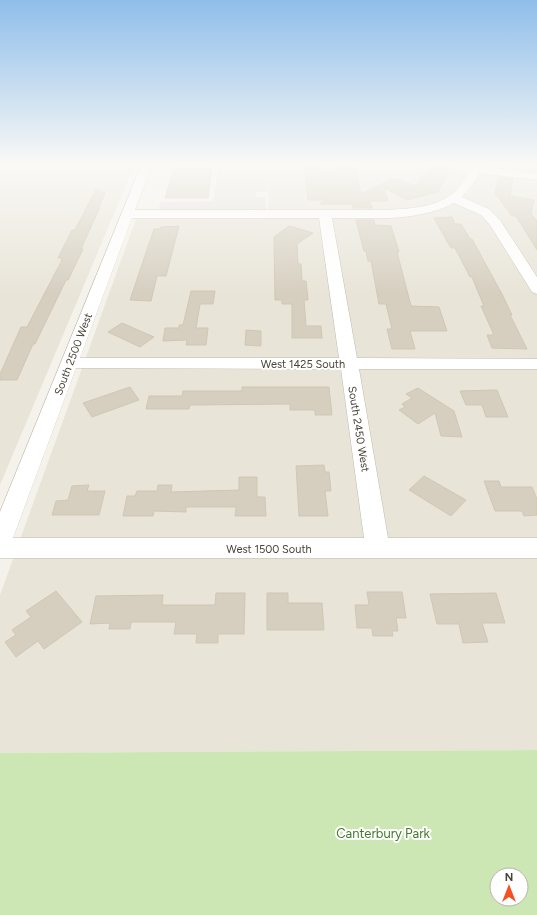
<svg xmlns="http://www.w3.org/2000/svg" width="537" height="915" font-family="Figtree,sans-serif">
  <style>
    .residential { fill: #e8e4d8 }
    .green { fill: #cce7b4; fill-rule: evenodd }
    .parking { fill: #e3e2de }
    .building { fill: #d6cfc0; stroke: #d0c7b3 }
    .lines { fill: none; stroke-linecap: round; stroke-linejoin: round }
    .minor-casing { stroke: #c0bbad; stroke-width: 1 }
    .minor { fill: #fff; fill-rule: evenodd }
    .labels { text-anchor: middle; stroke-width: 4; stroke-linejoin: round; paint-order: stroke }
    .street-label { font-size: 11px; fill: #484338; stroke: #fff }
    .near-park-label { font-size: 13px; fill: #43792d; stroke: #fff }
  </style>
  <rect width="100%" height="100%" fill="#f4f2ea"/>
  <path class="residential" d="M 0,166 L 134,166 L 0,485 Z
    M 268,166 L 537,166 L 537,750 L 0,753 L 0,595 L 136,219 L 268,219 Z"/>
  <path class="green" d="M 537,750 L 537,915 L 0,915 L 0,753 ZM 497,875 L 521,875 L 521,899 L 497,899 Z"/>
  <path class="parking" d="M 219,166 L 268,166 L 267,192 L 256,192 L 256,197 L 266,197 L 266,211 L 158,211 L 161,202 L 213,201 Z"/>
  <path class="building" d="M 305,166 L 317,166 L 332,173 L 332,166 L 355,166 L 361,194 L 394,178 L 416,186 L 423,174 L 427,175 L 430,166 L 452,166 L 438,192 L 407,200 L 384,188 L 388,201 L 370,201 L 372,208 L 353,208 L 352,204 L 320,204 L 327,200 L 308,200 Z
    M 174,168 L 212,168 L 208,198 L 165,198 Z
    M 499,177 L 513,179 L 510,196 L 534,200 L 531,214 L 537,221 L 537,250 L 516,216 L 512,216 L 495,193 Z
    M 96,189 L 105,193 L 99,207 L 100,207 L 81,249 L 83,249 L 68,280 L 66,280 L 35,344 L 33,344 L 17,380 L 0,380 L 0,374 L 21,327 L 27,327 L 61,262 L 62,258 L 58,258 L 72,230 L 75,230 Z
    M 452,217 L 455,224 L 461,224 L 470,239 L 472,239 L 503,296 L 512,315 L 510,315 L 527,349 L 492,348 L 487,335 L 494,335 L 481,306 L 484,306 L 472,277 L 470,277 L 455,248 L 451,248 L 434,218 Z
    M 356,220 L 374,220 L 375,225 L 391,226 L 399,252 L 397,252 L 411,306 L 439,307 L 447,331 L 410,331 L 415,349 L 392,349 L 387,329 L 392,329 L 386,304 L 379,304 L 371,261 L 368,261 L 366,251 L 364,251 Z
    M 179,226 L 166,276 L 157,276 L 151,301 L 130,300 L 154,229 L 160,229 L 161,227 Z
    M 289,226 L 313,233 L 297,244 L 298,264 L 301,264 L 302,281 L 306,281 L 308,300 L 304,300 L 306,326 L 321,326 L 322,338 L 292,338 L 292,304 L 282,304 L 282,300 L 275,300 L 274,237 Z
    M 191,291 L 215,291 L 213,304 L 200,304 L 196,328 L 208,328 L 206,345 L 186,345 L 187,340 L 163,341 L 165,328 L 179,328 L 179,325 L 183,325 Z
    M 122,323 L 154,337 L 140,347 L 108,332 Z
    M 246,330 L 261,331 L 261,346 L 245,345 Z
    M 130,387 L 139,400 L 92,417 L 83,403 Z
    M 242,387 L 329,387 L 332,415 L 315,415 L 315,410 L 290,410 L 290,404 L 190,405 L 189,409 L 146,409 L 149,396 L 182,396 L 183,391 L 242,391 Z
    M 418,388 L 454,411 L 462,437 L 441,436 L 435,413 L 418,424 L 399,410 L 405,407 L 402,404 L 412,398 L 406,394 Z
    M 497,390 L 508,417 L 486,417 L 482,405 L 466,405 L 460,391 Z
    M 324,465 L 325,472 L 329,472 L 331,491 L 325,491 L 328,516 L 299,516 L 296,466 Z
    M 424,476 L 466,500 L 451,516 L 409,490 Z
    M 239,477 L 257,477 L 257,497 L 265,497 L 266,516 L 235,516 L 236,507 L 186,507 L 186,512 L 154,511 L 153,516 L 123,516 L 127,496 L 135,496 L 137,491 L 157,491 L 158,485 L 172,485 L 171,492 L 239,490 Z
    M 484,481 L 499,481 L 501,487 L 532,487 L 537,499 L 537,515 L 524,516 L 522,511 L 495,511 Z
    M 89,485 L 87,491 L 105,491 L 99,515 L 52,515 L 56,501 L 68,500 L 72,486 Z
    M 56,591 L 82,622 L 44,649 L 38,641 L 16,657 L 5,642 L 16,635 L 12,630 L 31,617 L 26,611 Z
    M 367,592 L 402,592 L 406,618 L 396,618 L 398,631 L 392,631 L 393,636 L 373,636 L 372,628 L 357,628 L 355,605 L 369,605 Z
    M 216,593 L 245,593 L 244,634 L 218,634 L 218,643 L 196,643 L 197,634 L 174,634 L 176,622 L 131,622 L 130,629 L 109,629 L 110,623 L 90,624 L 96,596 L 163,595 L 162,605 L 215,605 Z
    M 267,593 L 288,593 L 288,603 L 322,603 L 324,630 L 267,630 Z
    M 496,593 L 505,623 L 482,623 L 488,642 L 463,643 L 459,624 L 437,624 L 430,594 Z"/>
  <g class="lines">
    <g class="minor-casing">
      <path id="minor" d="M 141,166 L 152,166 L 135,210 L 376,210 C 406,209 447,210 464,180 C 467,176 469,170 471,166 L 481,166 L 537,174 L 537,180 L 479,173 L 475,181 L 462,197 L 489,209 L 500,220 L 537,277 L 537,294 L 532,292 L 490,225 L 481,215 L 454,203 C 418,222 372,218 332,218 L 357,358 L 537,359 L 537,369 L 359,369 L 388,538 L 537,538 L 537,558 L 0,558 L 0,512 ZM 132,218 L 319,218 L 339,358 L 80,358 ZM 76,368 L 341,369 L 364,538 L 13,538 Z"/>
    </g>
    <use href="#minor" class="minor"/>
  </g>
  <linearGradient id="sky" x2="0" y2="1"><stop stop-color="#8fbeea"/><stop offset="0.56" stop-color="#faf9f6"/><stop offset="1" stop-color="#faf9f6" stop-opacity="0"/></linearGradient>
  <rect width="537" height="294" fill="url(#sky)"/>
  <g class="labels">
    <g class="street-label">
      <text transform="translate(73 354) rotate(-69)" y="4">South 2500 West</text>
      <text x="303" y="368">West 1425 South</text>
      <text transform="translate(359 429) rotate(81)" y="4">South 2450 West</text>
      <text x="269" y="553">West 1500 South</text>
    </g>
    <g class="near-park-label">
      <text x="383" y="838">Canterbury Park</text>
    </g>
  </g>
  <g transform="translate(509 887)"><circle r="19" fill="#ffffff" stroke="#b6b4af"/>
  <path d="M0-3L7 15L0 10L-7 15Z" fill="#f35323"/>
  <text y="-6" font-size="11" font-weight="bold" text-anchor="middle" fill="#484338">N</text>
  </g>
</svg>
